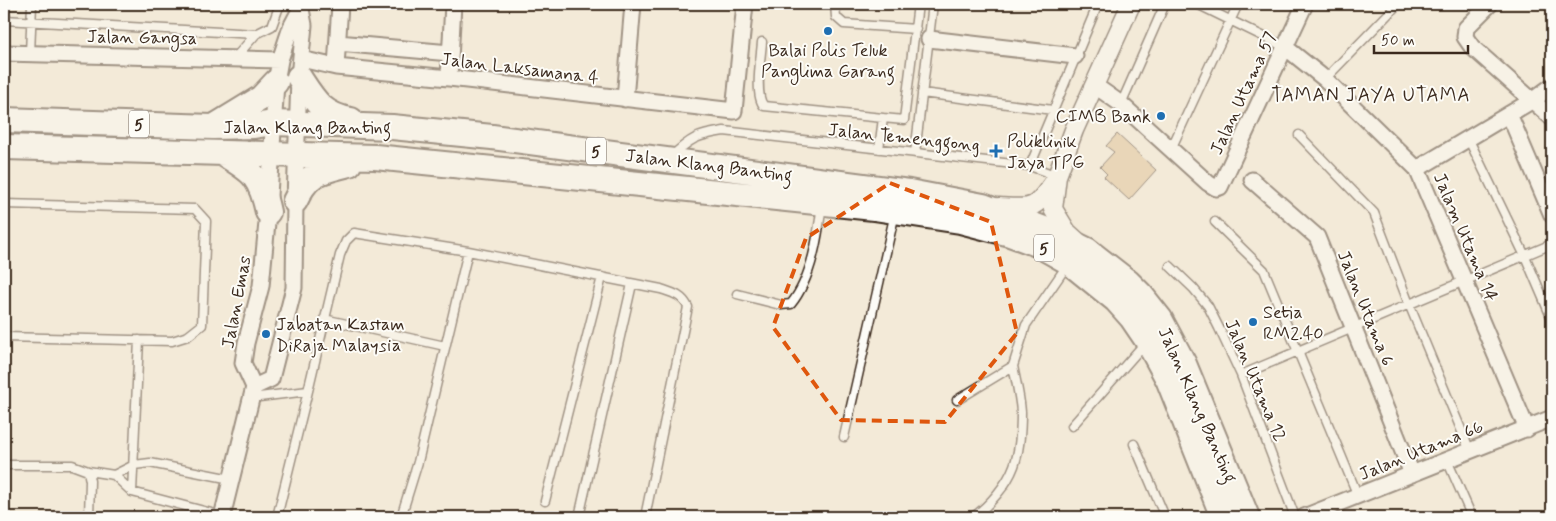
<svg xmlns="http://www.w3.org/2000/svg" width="1556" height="521" font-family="Mynerve,sans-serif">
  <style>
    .building { fill: #ddbf91; stroke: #3b2a1e }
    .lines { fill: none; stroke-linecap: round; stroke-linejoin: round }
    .service-casing { stroke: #3b2a1e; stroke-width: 11 }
    .minor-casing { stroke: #3b2a1e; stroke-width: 19 }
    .tertiary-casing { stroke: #3b2a1e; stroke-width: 21 }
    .trunk-casing { stroke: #3b2a1e; stroke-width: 28 }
    .service { stroke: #fdfcf7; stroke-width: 8 }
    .minor { stroke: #fdfcf7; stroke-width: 15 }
    .tertiary { stroke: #fdfcf7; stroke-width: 18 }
    .trunk { stroke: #fdfcf7; stroke-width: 24 }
    .marked { fill: none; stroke: #df570d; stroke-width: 4; stroke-dasharray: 10 6; stroke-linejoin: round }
    .poi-dot { fill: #1f6fb2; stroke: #fdfcf7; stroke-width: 2 }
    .labels { text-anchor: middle; stroke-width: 4; stroke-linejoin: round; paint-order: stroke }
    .shield { fill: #fdfcf7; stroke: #75695f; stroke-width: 1 }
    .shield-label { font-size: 16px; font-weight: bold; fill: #3b2a1e }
    .street-label { font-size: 18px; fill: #3b2a1e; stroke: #fdfcf7 }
    .poi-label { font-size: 18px; fill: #3b2a1e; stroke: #fdfcf7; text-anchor: start }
    .neighbourhood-label { font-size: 19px; letter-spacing: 1px; fill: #3b2a1e; stroke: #fdfcf7 }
  </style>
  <rect width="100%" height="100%" fill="#f3ead8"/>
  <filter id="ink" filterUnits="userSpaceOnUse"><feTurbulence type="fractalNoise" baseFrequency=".02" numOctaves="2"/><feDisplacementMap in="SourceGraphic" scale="10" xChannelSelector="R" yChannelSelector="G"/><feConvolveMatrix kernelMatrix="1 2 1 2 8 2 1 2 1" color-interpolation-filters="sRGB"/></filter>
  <g filter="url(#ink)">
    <path class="building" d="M 1117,134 L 1156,170 L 1129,200 L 1104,177 L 1107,174 L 1100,167 L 1114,152 L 1106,146 Z"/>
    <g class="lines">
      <g class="service-casing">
        <path id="service" d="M 835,4 L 836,17 L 844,24 L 916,29
          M 1197,4 L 1285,47
          M 4,20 L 256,34
          M 762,42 C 761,57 754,96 764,106 L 883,118
          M 30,54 L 32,4
          M 235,58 L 256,34 L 272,26 L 280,4
          M 1325,79 L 1398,4
          M 922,93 L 1053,110
          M 1121,104 L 1165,4
          M 1299,135 L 1374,213 L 1409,304 L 1470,451
          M 1468,138 L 1525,256 L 1552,319
          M 879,149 L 883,118 L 904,120 L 918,4
          M 1171,149 L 1238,4
          M 915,153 L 933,4
          M 671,157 C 691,138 697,135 724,131 L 1030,166 L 1057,176
          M 1030,166 L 1098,4
          M 4,204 L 195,209 L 206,221 L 202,325 L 188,336 L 172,341 L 4,337
          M 1215,222 L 1264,270 L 1358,496
          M 1170,266 L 1193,288 L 1208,306 L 1219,328 L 1241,375 L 1295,517
          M 737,294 L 781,305 L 791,304 C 812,278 818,236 822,204
          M 324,319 L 445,346
          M 1241,375 L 1552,244
          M 251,398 L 308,391 L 340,255 L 346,241 L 354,233 L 468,251 L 661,289 C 673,293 682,295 688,307 L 645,517
          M 957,400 L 1013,366 L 1026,325 L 1068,264
          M 1072,426 L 1146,342
          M 844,437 L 895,213
          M 1134,444 L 1165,517
          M 1447,460 L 1472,517
          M 4,465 L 72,465 L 88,471 L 114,475 L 132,492 L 223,516
          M 88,471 L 90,481 L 89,517
          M 114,475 L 134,465 L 150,463 L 231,479
          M 132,492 L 139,340
          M 545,501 L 602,277
          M 277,517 L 308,391
          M 401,517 L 418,462 L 468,251
          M 579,517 L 632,284
          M 973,517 C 989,506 1007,485 1014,466 C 1020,450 1021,429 1021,412 C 1020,397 1016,381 1013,366"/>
      </g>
      <g class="minor-casing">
        <path id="minor" d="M 1490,4 L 1466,28 L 1465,37 L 1472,47 L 1552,118
          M 929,39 L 1075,56
          M 338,43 L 450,53
          M 1285,47 L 1325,79 L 1417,169 L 1527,429
          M 4,53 L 280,60
          M 301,59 L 336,67 L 449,78 L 734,111 L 745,4
          M 336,67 L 340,4
          M 449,78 L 453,4
          M 1094,85 L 1121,104 L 1208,183 L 1216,188 L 1220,187 L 1305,4
          M 625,99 L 633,4
          M 1509,114 L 1552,215
          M 1417,169 L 1533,100 L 1552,86
          M 1252,180 L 1317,237 L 1412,474
          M 254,387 L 271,379 L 294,288 L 295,201 L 299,77 L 304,25 L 300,4
          M 254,387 L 243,363 L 246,343 L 261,286 L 268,212 L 276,82 L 280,60 L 291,27 L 300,10
          M 222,517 L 254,387
          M 1304,517 L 1552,418"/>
      </g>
      <g class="tertiary-casing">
        <path id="tertiary" d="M 999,207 C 1034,209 1035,210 1055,180
          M 1078,242 L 1067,232 L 1053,209 L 1057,176 L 1074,130 L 1131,4"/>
      </g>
      <g class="trunk-casing">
        <path id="trunk" d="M 299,77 C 314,100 322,115 351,120
          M 4,120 L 213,127 L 254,126 L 273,123 L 392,127 L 492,137 L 909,192 L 983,206 L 1044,229 L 1087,250 L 1128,282 L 1141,295 L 1160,319 L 1184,364 L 1247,517
          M 217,125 L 261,98 L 276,82
          M 4,147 L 375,157 L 874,208 L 960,221 L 1010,234 L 1037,244 L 1069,262 L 1116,300 L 1132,318 L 1147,340 L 1168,379 L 1223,517
          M 222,153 C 253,172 260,175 268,212
          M 295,201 C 309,171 320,172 349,164"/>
      </g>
      <use href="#service" class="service"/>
      <use href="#minor" class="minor"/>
      <use href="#tertiary" class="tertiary"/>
      <use href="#trunk" class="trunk"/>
    </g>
  </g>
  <path d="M0 0H1556V521H0ZM 890,183 L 991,222 L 1017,333 L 945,422 L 841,420 L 773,327 L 806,238 Z" fill="#f3ead8" fill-opacity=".55" fill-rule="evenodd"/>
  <path class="marked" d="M 890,183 L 991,222 L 1017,333 L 945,422 L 841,420 L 773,327 L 806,238 Z"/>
  <g class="poi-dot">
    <circle cx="828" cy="31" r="5"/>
    <circle cx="1161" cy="116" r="5"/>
    <path d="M993.5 143.5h5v5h5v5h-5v5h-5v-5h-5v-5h5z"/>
    <circle cx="1253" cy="322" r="5"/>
    <circle cx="266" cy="334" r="5"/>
  </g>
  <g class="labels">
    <g class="shield">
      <rect x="129" y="110.5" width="20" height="27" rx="4"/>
      <rect x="586" y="137.5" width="20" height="27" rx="4"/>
      <rect x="1034" y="234.5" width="20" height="27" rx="4"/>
    </g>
    <g class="shield-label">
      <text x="139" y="130">5</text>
      <text x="596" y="157">5</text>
      <text x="1044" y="254">5</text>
    </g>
    <g class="street-label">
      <text transform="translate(142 37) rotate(1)" y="6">Jalan Gangsa</text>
      <text transform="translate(520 68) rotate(7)" y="6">Jalan Laksamana 4</text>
      <text transform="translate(1243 93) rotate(-65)" y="6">Jalan Utama 57</text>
      <text x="307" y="133">Jalan Klang Banting</text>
      <text transform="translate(904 137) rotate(6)" y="6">Jalan Temenggong</text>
      <text transform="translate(709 165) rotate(7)" y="6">Jalan Klang Banting</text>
      <text transform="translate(1466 237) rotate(67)" y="6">Jalam Utama 14</text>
      <text transform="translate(236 302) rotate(-79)" y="6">Jalan Emas</text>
      <text transform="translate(1366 308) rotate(68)" y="6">Jalan Utama 6</text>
      <text transform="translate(1256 380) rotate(67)" y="6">Jalan Utama 12</text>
      <text transform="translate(1198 405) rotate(66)" y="6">Jalan Klang Banting</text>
      <text transform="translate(1421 450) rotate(-22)" y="6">Jalan Utama 66</text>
    </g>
    <g class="poi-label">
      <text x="828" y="56" text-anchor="middle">Balai Polis Teluk<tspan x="828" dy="21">Panglima Garang</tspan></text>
      <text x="1151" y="122" text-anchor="end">CIMB Bank</text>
      <text x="1007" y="147">Poliklinik<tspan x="1007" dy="21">Jaya TPG</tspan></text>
      <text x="1263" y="318">Setia<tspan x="1263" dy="21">RM2.40</tspan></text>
      <text x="276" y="330">Jabatan Kastam<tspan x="276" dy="21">DiRaja Malaysia</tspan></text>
    </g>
    <g class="neighbourhood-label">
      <text x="1371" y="101">TAMAN JAYA UTAMA</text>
    </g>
  </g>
  <rect width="1556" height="521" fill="none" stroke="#fdfcf7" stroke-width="20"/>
  <rect x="10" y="10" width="1536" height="501" fill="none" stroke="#3b2a1e" stroke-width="2" filter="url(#ink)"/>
  <path d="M1374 45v8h94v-8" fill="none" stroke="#3b2a1e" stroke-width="2.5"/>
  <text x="1381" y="45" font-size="15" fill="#3b2a1e" stroke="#fdfcf7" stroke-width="4" paint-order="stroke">50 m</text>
</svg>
